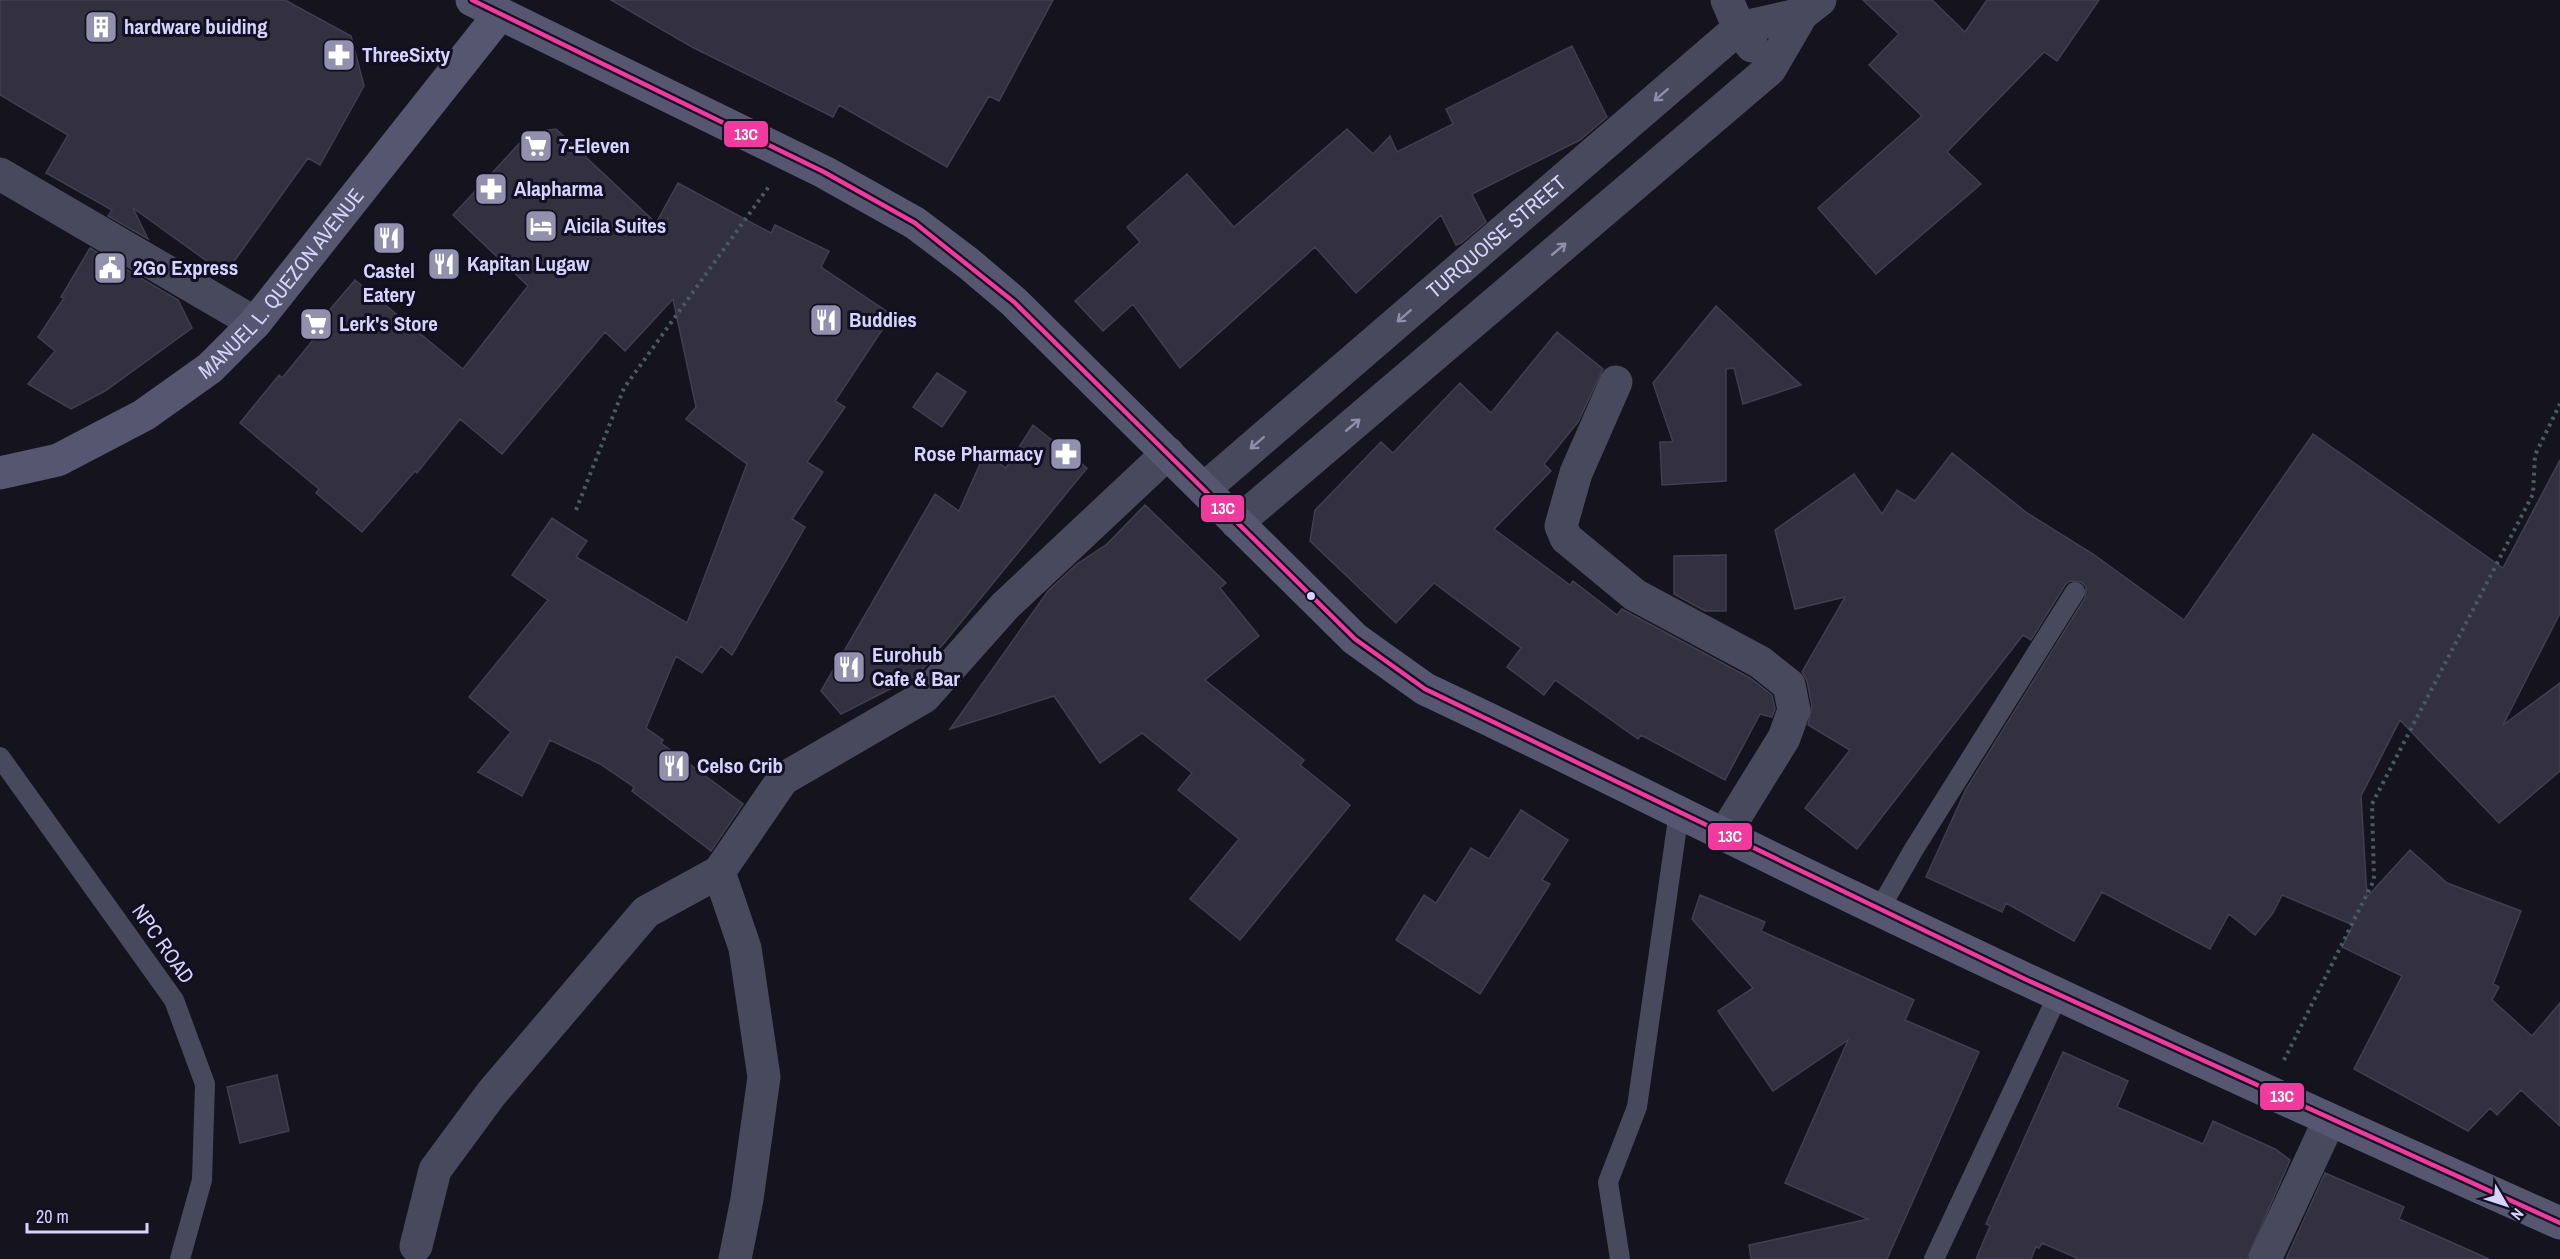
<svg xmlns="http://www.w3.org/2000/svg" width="2560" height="1259" font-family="'Archivo Narrow',sans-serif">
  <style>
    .building { fill: #333140; stroke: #413e51; stroke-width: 1.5 }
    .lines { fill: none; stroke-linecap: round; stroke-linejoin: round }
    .path { stroke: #4b5965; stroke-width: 4; stroke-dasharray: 3 4.5; stroke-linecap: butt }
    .service { stroke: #49495d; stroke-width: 20 }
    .minor { stroke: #49495d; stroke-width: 33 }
    .secondary { stroke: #565670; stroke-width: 33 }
    .bus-1-casing { stroke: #120f22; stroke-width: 9 }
    .bus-1 { stroke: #f13a9d; stroke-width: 4.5 }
    .oneway { stroke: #908eac }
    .bus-dot { fill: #d7d3fc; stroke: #120f22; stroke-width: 2 }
    .labels { text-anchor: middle; stroke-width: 6; stroke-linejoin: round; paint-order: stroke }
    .poi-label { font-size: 21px; font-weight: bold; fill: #d7d3fc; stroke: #120f22; text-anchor: start }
    .street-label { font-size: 21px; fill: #d7d3fc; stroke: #120f22 }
    .line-badge { stroke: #120f22; stroke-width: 2 }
    .badge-label { font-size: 16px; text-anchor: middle; font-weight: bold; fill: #fff }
  </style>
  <rect width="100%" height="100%" fill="#15131e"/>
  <path class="building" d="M 0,0 L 285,0 L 351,36 L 364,86 L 320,165 L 308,158 L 225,274 L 133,208 L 148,239 L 108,216 L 112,210 L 46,173 L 68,135 L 0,95 Z
    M 611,0 L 1053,0 L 999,101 L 989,96 L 947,167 L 839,105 L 833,117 L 692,47 Z
    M 1863,0 L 1932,0 L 1965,32 L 1987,0 L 2099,0 L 2057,61 L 2044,52 L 1947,152 L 1981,184 L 1876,274 L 1818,208 L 1922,116 L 1869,65 L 1899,34 Z
    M 1572,46 L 1607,117 L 1580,140 L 1472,194 L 1486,222 L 1461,243 L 1456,245 L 1441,215 L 1356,293 L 1315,247 L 1180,368 L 1133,304 L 1103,331 L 1075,301 L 1140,242 L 1127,227 L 1187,174 L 1234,227 L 1347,129 L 1373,154 L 1390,136 L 1397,152 L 1453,124 L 1446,109 Z
    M 556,129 L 656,223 L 678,183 L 771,233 L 775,225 L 829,251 L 821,267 L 892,315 L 835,401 L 845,407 L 807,462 L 823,472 L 792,519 L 805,527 L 732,655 L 721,646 L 702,673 L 676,656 L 646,728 L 663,740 L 661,743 L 743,804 L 711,851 L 632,791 L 634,787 L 600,764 L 550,740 L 522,796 L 478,772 L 511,732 L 469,697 L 548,600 L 512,575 L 552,518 L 587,541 L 576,557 L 687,623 L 747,464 L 686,419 L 696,407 L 673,299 L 625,351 L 605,332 L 502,454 L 460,419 L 417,473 L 415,471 L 362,532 L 316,493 L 319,489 L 240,423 L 279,375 L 282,378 L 332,317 L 327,313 L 355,280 L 463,369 L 528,286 L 453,215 L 529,133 Z
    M 90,248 L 178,300 L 192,328 L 105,391 L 71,409 L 28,384 L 55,351 L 38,337 L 64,298 L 61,297 Z
    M 1716,306 L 1801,385 L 1743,404 L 1734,368 L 1726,369 L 1726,481 L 1662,485 L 1660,442 L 1673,442 L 1653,383 Z
    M 1557,332 L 1603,369 L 1578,422 L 1544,464 L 1551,471 L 1494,529 L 1570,585 L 1573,581 L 1617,615 L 1622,609 L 1750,678 L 1772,695 L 1775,709 L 1772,717 L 1760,714 L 1725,780 L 1641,735 L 1638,739 L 1555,680 L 1544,695 L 1507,667 L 1521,648 L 1434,583 L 1396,623 L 1310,541 L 1315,510 L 1381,442 L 1393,453 L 1460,383 L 1491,413 Z
    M 937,373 L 966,392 L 942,427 L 913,407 Z
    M 1033,425 L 1087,468 L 918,675 L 841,714 L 821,691 L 935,494 L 959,511 L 985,453 L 1006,468 Z
    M 2313,434 L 2503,568 L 2560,460 L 2560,613 L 2503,725 L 2560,683 L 2560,771 L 2499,823 L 2400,720 L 2361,796 L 2367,897 L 2410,850 L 2447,883 L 2521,911 L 2493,984 L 2499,987 L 2492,1000 L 2532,1036 L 2560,1003 L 2560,1126 L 2521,1090 L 2497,1115 L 2490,1108 L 2468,1131 L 2354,1069 L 2402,976 L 2342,947 L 2353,925 L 2282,895 L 2273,913 L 2255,935 L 2229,914 L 2210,949 L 2102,892 L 2074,941 L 2006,903 L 2002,912 L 1926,877 L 1966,789 L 2085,598 L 2086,587 L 2081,582 L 2070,581 L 2065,585 L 2031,640 L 2023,635 L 1857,849 L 1805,808 L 1850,750 L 1808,725 L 1812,706 L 1807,681 L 1802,672 L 1845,597 L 1795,609 L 1775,530 L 1854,474 L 1882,514 L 1897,490 L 1915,501 L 1952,453 L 2027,513 L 2093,554 L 2184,620 Z
    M 1145,505 L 1226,583 L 1220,588 L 1259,636 L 1205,680 L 1304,760 L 1300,765 L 1350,805 L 1240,940 L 1190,899 L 1239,839 L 1178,790 L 1192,773 L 1142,733 L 1100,763 L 1054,696 L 950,729 L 1048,591 L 1077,564 L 1107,544 Z
    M 1726,555 L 1726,611 L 1705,611 L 1674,594 L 1674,556 Z
    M 1521,810 L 1568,840 L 1542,880 L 1550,884 L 1480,994 L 1396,940 L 1424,895 L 1436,903 L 1471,848 L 1489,859 Z
    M 1700,895 L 1765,922 L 1761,931 L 1914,1000 L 1905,1020 L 1979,1052 L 1887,1259 L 1751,1259 L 1749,1245 L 1868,1219 L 1785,1183 L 1848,1040 L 1773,1091 L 1718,1011 L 1753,988 L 1692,919 Z
    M 2063,1052 L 2128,1081 L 2117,1107 L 2203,1144 L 2213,1121 L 2275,1149 L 2290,1160 L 2247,1259 L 2079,1259 L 2042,1243 L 2039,1248 L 2036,1247 L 2031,1259 L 1976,1259 L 1990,1226 L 1986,1224 Z
    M 277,1075 L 289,1131 L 240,1143 L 227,1087 Z
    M 2325,1173 L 2404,1207 L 2399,1219 L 2489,1259 L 2286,1259 Z"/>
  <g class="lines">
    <path class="path" d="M 576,510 L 624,388 L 770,185
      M 2284,1060 L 2374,880 L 2372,804 L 2533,494 L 2535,455 L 2560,404"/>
    <path class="service" d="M 0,757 L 174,1000 L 205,1084 L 202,1180 L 180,1259
      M 1879,910 L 1914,849 L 2075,592
      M 1620,1259 L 1608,1182 L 1637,1107 L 1679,812
      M 1934,1259 L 2058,995"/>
    <g class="minor">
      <path d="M 1727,0 L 1739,28 L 1752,46"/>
      <path d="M 0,174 L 255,323"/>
      <path d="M 1616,382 L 1576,473 L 1561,526 L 1566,538 L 1635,595 L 1760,662 L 1789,685 L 1794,710 L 1784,738 L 1724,835"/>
      <path id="s1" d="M 1204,489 L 1739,28 L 1802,14"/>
      <path d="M 1237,523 L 1770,69 L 1802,14 L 1820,0"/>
      <path d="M 719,872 L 745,948 L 764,1077 L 747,1199 L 735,1259"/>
      <path d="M 416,1246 L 435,1170 L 491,1094 L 646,912 L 719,872 L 783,779 L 924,697 L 1005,606 L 1168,453"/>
      <path d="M 2265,1259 L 2329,1121"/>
    </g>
    <g class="secondary">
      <path d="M 472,0 L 824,172 L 915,223 L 968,263 L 1014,302 L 1355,639 L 1425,689 C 1568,756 1708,828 1850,896 C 2085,1009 2322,1117 2560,1223"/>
      <path id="s2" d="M 0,473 L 58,460 L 144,415 L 210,368 L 255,323 L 500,14"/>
    </g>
    <g class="bus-1-casing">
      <path id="bus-1" d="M 472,0 L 824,172 L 915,223 L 1014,302 L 1355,639 L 1425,689 L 2027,980 L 2560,1223"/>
    </g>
    <use href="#bus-1" class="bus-1"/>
  </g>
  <defs><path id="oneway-shaft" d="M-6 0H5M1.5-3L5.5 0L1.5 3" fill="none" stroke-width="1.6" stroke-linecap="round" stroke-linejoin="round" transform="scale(1.5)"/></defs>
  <g class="oneway">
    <use href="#oneway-shaft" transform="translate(1661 95) rotate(139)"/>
    <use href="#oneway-shaft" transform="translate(1559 249) rotate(-40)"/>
    <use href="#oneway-shaft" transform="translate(1404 316) rotate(139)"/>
    <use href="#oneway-shaft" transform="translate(1353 425) rotate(-40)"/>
    <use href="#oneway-shaft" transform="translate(1257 443) rotate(139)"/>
  </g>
  <defs>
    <g id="building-square" transform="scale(1.725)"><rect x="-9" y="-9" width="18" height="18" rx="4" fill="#9390ae" stroke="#120f22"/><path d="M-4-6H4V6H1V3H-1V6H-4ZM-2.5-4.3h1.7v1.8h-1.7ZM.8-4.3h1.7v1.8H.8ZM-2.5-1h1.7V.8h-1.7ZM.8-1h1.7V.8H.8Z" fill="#fff"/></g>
    <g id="pharmacy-square" transform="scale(1.725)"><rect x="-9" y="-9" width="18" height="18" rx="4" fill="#9390ae" stroke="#120f22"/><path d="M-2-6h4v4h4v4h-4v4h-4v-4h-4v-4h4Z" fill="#fff"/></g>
    <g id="supermarket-square" transform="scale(1.725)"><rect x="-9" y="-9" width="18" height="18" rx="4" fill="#9390ae" stroke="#120f22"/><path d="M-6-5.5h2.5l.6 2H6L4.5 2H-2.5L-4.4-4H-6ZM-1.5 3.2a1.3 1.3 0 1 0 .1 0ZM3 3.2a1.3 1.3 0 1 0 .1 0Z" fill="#fff"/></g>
    <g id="hotel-square" transform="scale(1.725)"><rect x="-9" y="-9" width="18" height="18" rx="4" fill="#9390ae" stroke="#120f22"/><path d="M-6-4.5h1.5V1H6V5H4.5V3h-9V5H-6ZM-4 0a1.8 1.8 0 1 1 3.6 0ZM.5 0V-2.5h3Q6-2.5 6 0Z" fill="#fff"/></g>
    <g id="restaurant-square" transform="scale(1.725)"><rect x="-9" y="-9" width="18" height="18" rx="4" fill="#9390ae" stroke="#120f22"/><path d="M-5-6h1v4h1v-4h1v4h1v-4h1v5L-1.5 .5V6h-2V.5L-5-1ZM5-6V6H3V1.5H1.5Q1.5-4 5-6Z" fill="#fff"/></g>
    <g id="civic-square" transform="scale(1.725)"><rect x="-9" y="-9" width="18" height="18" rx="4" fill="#9390ae" stroke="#120f22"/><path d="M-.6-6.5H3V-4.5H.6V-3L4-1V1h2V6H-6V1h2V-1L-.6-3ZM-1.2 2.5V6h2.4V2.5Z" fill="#fff"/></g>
  </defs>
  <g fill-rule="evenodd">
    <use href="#building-square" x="101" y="27"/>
    <use href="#pharmacy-square" x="339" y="55"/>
    <use href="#supermarket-square" x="536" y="146"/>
    <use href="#pharmacy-square" x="491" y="189"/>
    <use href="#hotel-square" x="541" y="226"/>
    <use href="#restaurant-square" x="389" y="238"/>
    <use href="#restaurant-square" x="444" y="264"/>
    <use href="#civic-square" x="110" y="268"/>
    <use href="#restaurant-square" x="826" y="320"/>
    <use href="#supermarket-square" x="316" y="324"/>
    <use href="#pharmacy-square" x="1066" y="454"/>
    <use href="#restaurant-square" x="849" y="667"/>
    <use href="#restaurant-square" x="674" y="766"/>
  </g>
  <circle class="bus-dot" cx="1311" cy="596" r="5"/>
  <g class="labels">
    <g class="poi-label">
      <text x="124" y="34">hardware buiding</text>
      <text x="362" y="62">ThreeSixty</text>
      <text x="559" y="153">7-Eleven</text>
      <text x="514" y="196">Alapharma</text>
      <text x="564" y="233">Aicila Suites</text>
      <text x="467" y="271">Kapitan Lugaw</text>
      <text x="133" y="275">2Go Express</text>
      <text x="389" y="278" text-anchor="middle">Castel<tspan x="389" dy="24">Eatery</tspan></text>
      <text x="849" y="327">Buddies</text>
      <text x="339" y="331">Lerk's Store</text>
      <text x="1043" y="461" text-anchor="end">Rose Pharmacy</text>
      <text x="872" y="662">Eurohub<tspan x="872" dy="24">Cafe &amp; Bar</tspan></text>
      <text x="697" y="773">Celso Crib</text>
    </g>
    <g class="street-label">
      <text dy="7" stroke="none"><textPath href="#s1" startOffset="386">TURQUOISE STREET</textPath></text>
      <text dy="7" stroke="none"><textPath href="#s2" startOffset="348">MANUEL L. QUEZON AVENUE</textPath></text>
      <text transform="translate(163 944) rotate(55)" y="7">NPC ROAD</text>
    </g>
  </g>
  <g class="line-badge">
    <rect x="723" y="120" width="46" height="28" rx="6" fill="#f13a9d"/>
    <rect x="1200" y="494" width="45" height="29" rx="6" fill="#f13a9d"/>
    <rect x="1707" y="822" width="46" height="29" rx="6" fill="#f13a9d"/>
    <rect x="2259" y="1082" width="46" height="29" rx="6" fill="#f13a9d"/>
  </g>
  <g class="badge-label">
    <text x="746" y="140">13C</text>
    <text x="1223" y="514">13C</text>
    <text x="1730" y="842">13C</text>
    <text x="2282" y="1102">13C</text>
  </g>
  <g transform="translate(2506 1205) rotate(129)" stroke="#120f22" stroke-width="4.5" paint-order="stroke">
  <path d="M0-4.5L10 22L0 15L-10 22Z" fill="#d7d3fc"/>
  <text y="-9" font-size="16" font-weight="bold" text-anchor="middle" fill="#d7d3fc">N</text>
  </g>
  <path d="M27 1223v9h120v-9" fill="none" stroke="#d7d3fc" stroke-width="3"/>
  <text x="36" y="1223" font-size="18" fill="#d7d3fc" stroke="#120f22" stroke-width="4.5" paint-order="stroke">20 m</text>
</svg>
